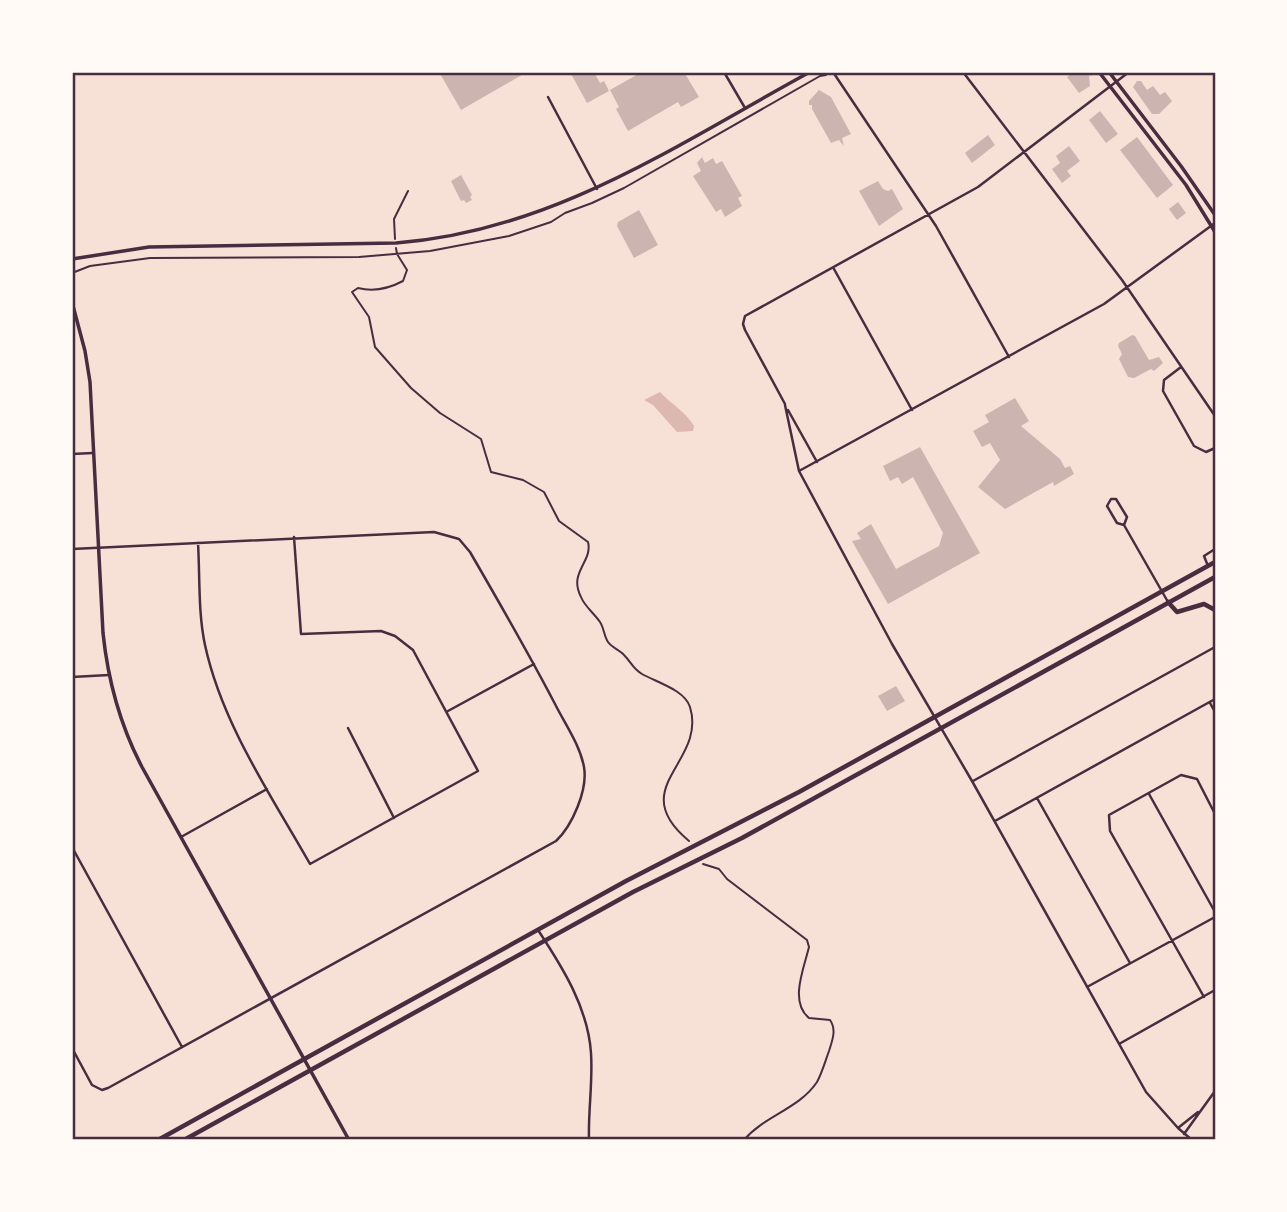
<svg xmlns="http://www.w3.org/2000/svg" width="1287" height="1212" font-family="'Fira Sans Condensed',sans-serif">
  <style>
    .water { fill: #dcb8b0 }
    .building { fill: #ccb4b1 }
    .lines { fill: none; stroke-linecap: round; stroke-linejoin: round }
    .path { stroke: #4a2c40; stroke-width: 2 }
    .minor { stroke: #4a2c40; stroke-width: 2.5 }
    .tertiary { stroke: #4a2c40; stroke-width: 3.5 }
    .secondary { stroke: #4a2c40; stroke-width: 4.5 }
    .neatline { fill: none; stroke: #4a2c40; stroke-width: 2.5 }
  </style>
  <rect width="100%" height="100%" fill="#f7e1d7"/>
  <path class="water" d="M 660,392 C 671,404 686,412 694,426 L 693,431 L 677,432 L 653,405 L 644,400 Z"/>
  <path class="building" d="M 439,72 L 527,72 L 461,110 Z
    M 570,72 L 594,72 L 600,83 L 604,81 L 609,91 L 587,103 Z
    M 639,72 L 684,72 L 699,97 L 681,107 L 678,102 L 628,131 L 616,109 L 619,107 L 610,90 L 640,73 Z
    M 1074,72 L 1089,72 L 1092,76 L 1089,75 L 1090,86 L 1079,93 L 1067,77 Z
    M 1137,81 L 1141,81 L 1147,90 L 1153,86 L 1160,95 L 1165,92 L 1172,101 L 1159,114 L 1152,114 L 1133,87 Z
    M 819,90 L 831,97 L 851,134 L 842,138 L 844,146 L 839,140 L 831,143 L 812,109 L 812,105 L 809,105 L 809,101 Z
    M 1100,111 L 1118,134 L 1106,143 L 1089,120 Z
    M 988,135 L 995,145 L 972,163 L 965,153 Z
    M 1137,137 L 1173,185 L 1157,198 L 1120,150 Z
    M 1069,146 L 1080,161 L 1067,171 L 1071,176 L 1062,183 L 1052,169 L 1060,163 L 1056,156 Z
    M 702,157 L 705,163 L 713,158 L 716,164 L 722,161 L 742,196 L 738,198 L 742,206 L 725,217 L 721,209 L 716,212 L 693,176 L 701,171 L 697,163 Z
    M 461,175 L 472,195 L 470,197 L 472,200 L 466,203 L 464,200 L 461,201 L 451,181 Z
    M 878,181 L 883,189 L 888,191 L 892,189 L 903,209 L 879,226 L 859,191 Z
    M 1178,202 L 1186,213 L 1177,220 L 1169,209 Z
    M 639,210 L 658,245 L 634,258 L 617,226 L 618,222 Z
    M 1132,335 L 1135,336 L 1149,360 L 1159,357 L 1163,363 L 1154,371 L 1151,369 L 1134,378 L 1128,377 L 1119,359 L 1122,354 L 1118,346 L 1119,343 Z
    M 1015,398 L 1029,421 L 1021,426 L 1060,459 L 1065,468 L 1070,466 L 1074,474 L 1054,486 L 1053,482 L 1005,509 L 978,487 L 1000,460 L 990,443 L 982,447 L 973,431 L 989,422 L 985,415 Z
    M 920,447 L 980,553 L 888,604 L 852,541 L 861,539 L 857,533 L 871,524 L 896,569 L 939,546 L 943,533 L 913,477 L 902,484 L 898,477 L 890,481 L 883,466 Z
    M 896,686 L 905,701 L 887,711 L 878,696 Z"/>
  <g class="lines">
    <path class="path" d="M 395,239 L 394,219 L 408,191
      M 396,248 L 397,254 L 407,270 L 403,281 C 388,289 374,292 358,288 L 352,292 L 369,317 L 375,347 L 411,388 L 440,413 L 481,439 L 491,472 L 523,480 L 544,492 L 559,521 L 588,542 C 593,562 568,572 581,597 C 585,607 594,613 600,622 C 604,628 604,636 608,642 C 612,648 620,650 624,655 C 631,662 633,669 642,674 C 656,682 685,690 690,707 C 707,763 624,787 689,841
      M 72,273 L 90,266 L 150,258 L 359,257 L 430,251 L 509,236 L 551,222 L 565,213 L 592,203 L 624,188 L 820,76 L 826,75
      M 703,864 L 719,869 L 727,879 L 807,940 L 809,947 C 804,968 789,1002 809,1018 L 830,1020 C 837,1030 832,1041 829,1051 C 825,1062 822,1073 817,1082 C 799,1109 764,1116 744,1140"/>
    <path class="minor" d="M 724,72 L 745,108
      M 833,72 L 936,226 L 1009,357
      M 963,72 L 1122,280 L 1215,416
      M 548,97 L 597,189
      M 834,269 L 912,410
      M 1181,367 L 1164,380 L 1163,391 L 1194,446 L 1206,452 L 1215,448
      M 785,404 L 745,330 L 743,324 L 745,316 L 978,187 L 1129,72
      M 785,405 L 799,471 L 892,644 L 972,781 L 1146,1092 L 1178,1128 L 1192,1140
      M 788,410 L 817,462
      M 72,454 L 93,453
      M 799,471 L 1104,304 L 1215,223
      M 1124,525 L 1127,517 L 1116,499 L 1111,499 L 1107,506 L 1117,523 L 1124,525 L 1168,602
      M 198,543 C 200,576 198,613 205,645 C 222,724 271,795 310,864 L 478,771 L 413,650 L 395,636 L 381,631 L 301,634 L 294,537
      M 72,549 L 434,532 L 459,539 L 470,552 C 499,602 528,652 555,704 C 565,724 580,745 584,767 C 588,790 572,826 556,841 L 108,1088 L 102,1090 L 92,1085 L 72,1048
      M 1208,566 L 1204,556 L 1215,549
      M 72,677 L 109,675
      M 1210,703 L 1215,712
      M 448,711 L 534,664
      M 348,728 L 394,818
      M 973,781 L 1215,647
      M 1149,794 L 1215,912
      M 1037,798 L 1130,963
      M 995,821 L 1215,699
      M 181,837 L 267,789
      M 72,847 L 182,1047
      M 538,930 C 563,968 588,1008 591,1053 C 593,1082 588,1111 589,1140
      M 1087,987 L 1215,917
      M 1204,997 L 1110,831 L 1109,815 L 1181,775 L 1197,779 L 1215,814
      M 1119,1044 L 1215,990
      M 1178,1128 L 1198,1112
      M 1184,1134 L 1215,1091"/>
    <path class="tertiary" d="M 1099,72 L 1186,185 L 1215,232
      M 1109,72 L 1181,166 L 1215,215
      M 72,259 L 149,247 L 396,243 C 553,231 676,145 810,72
      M 72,302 L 85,351 L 90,382 L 103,633 C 108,681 120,725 142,767 L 349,1140"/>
    <path class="secondary" d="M 1168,602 L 1177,612 L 1204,604 L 1215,610
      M 158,1140 L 626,881 L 799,792 L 1215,562
      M 184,1140 L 633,892 L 742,838 L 1215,577"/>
  </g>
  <rect width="1287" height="1212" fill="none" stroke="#fffaf5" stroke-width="147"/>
  <rect x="74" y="74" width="1140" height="1064" class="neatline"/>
</svg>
